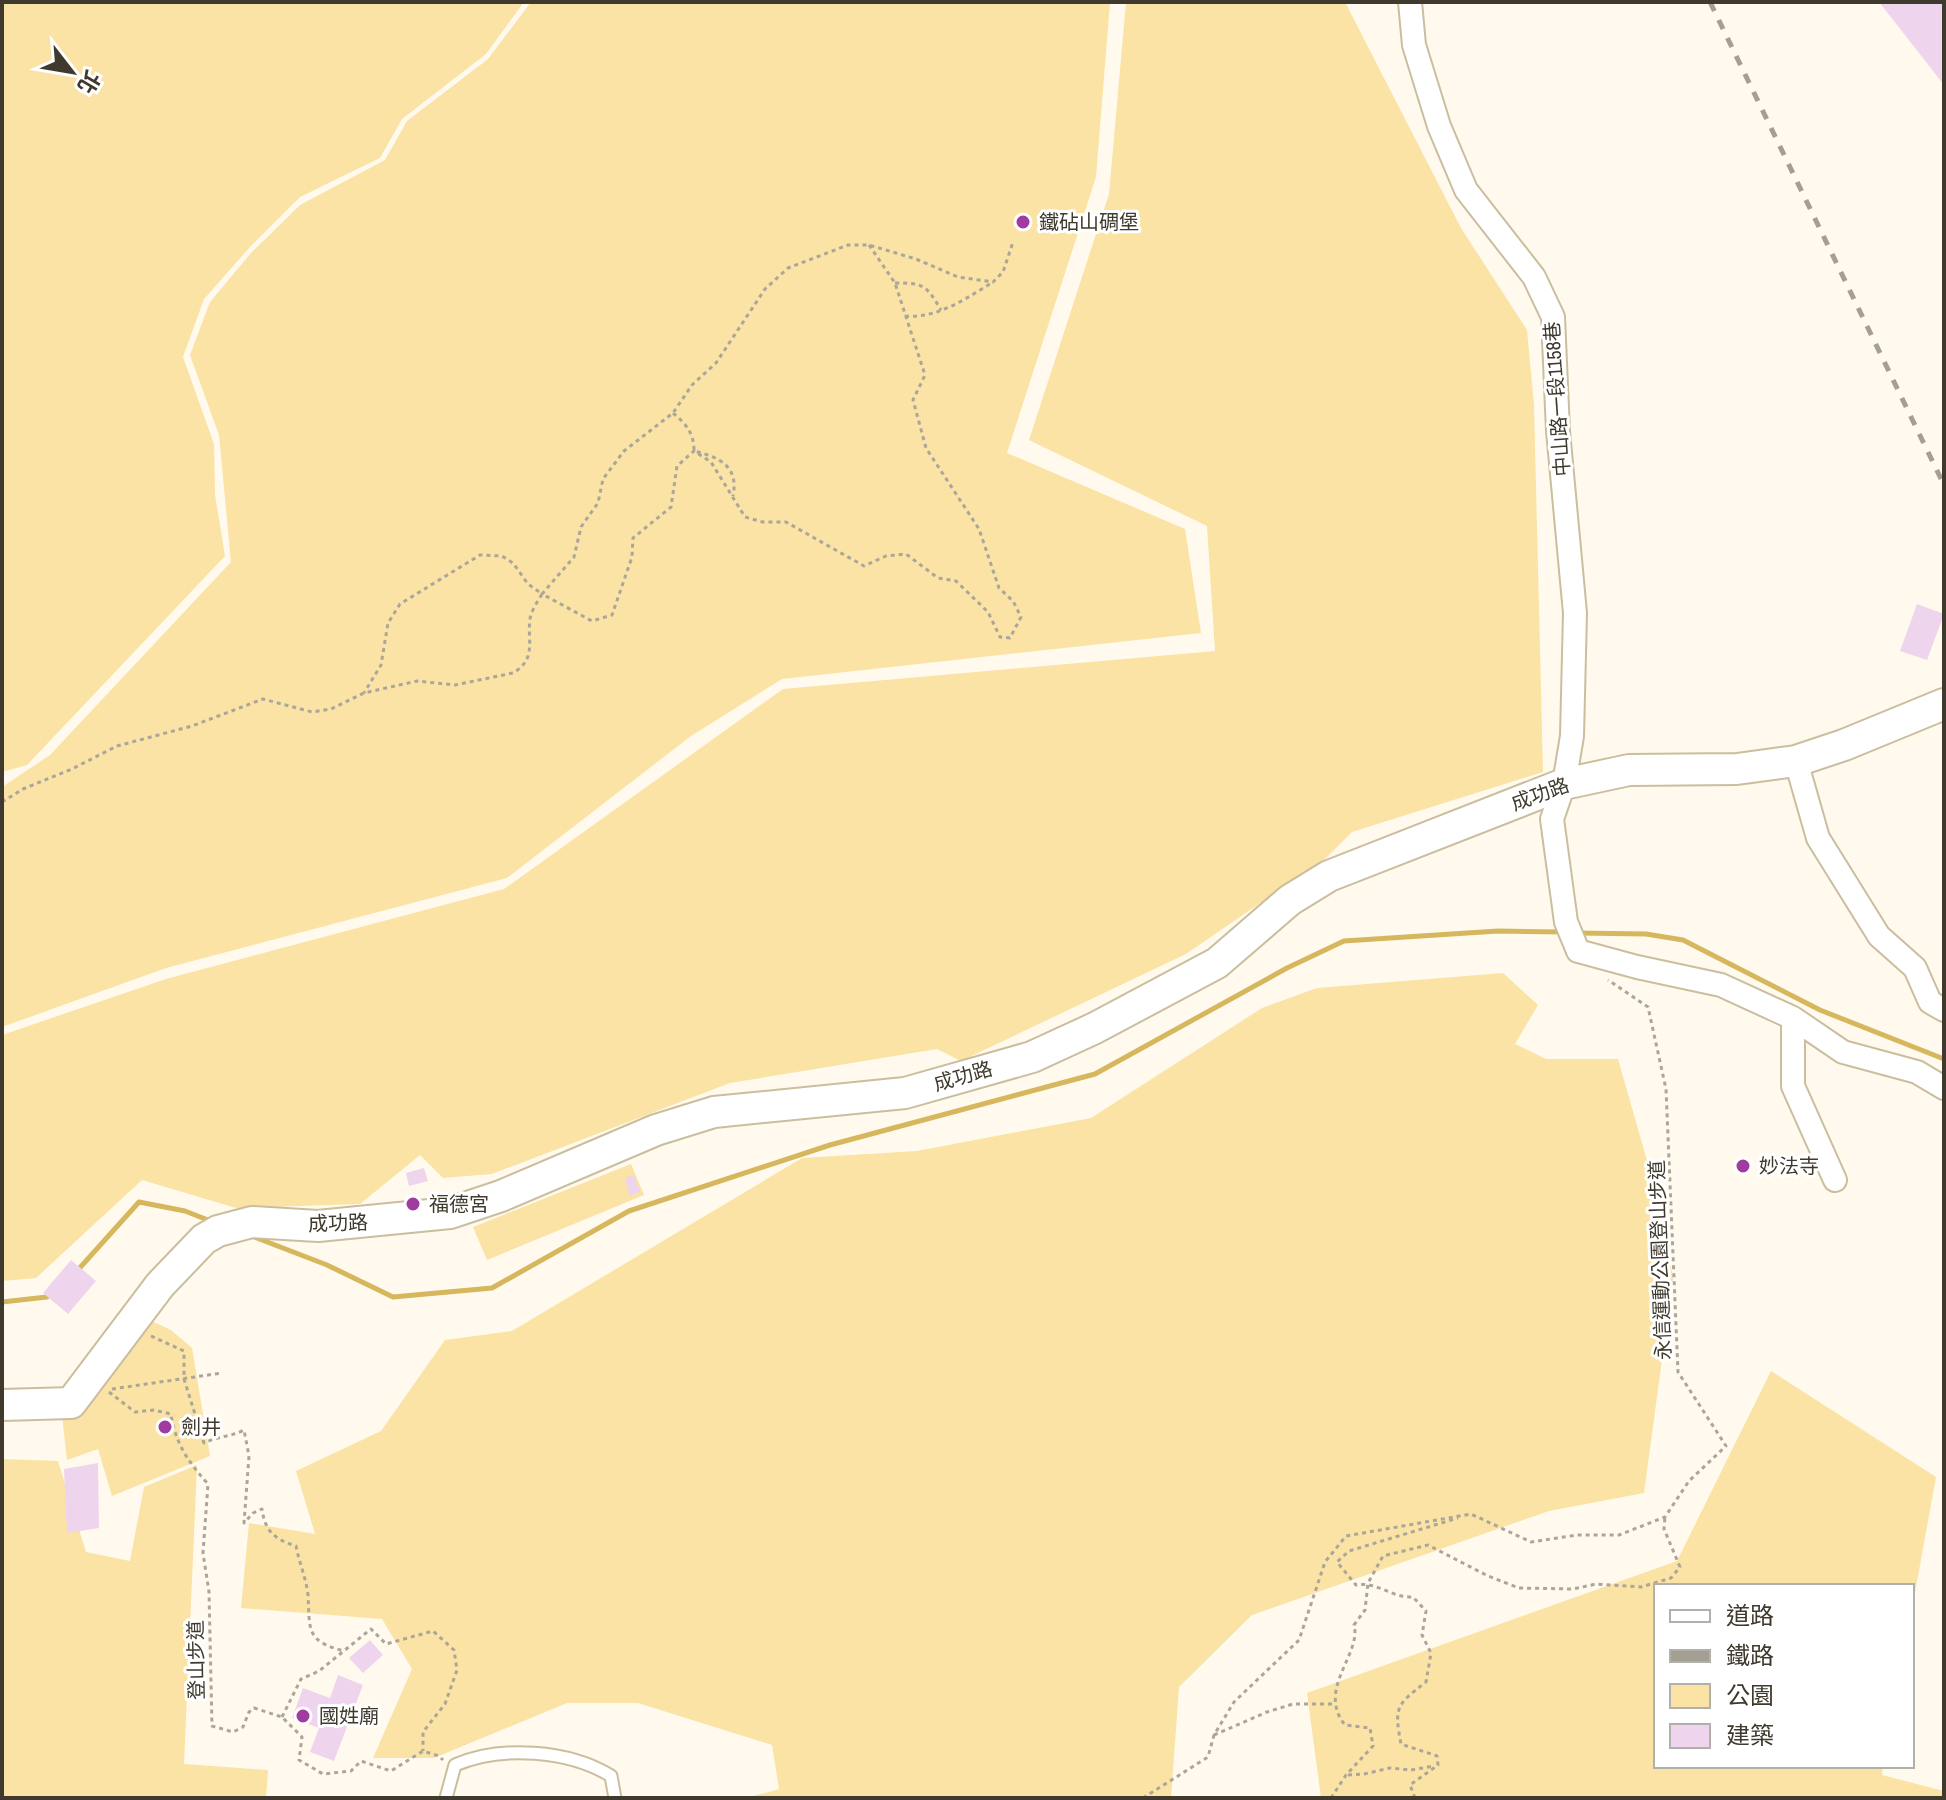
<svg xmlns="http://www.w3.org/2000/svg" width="1946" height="1800" font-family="'Archivo Narrow','Noto Sans TC',sans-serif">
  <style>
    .green { fill: #fae3a4 }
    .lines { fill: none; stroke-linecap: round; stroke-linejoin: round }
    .stream { stroke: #d6b75d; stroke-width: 5 }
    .building { fill: #efd4ee }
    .lane-casing { stroke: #cabe9e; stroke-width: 15 }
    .street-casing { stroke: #cabe9e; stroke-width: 26 }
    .secondary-casing { stroke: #cabe9e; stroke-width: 34 }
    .path { stroke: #aba699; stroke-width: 3; stroke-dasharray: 4 4; stroke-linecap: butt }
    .lane { stroke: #fff; stroke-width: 11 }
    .street { stroke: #fff; stroke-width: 22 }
    .secondary { stroke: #fff; stroke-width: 30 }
    .rail { stroke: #a49f92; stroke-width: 5; stroke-dasharray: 10 10; stroke-linecap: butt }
    .poi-dot { fill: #a03ba0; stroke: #fff; stroke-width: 3 }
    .labels { text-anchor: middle; stroke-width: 6; stroke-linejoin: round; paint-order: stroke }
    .poi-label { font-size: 20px; fill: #3f3a2d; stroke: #fff; text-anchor: start }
    .street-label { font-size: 20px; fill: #3f3a2d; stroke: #fff }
  </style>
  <rect width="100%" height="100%" fill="#fffaed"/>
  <path class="green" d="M 2,2 L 524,2 L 486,54 L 402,119 L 380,158 L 300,197 L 250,247 L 204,299 L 183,357 L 214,444 L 215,495 L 225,556 L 27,765 L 2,772 Z
    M 531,2 L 1110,2 L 1096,177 L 1007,453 L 1185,529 L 1201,633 L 782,679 L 691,736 L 507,878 L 166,968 L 2,1027 L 2,787 L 50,755 L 231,562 L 219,435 L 190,355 L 210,302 L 251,253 L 300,205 L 385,160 L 407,121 L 488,59 Z
    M 1126,2 L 1345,2 L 1461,228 L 1527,330 L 1534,405 L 1543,772 L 1352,832 L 1326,858 L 1186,954 L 961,1061 L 937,1049 L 730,1083 L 492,1174 L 443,1178 L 420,1155 L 360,1204 L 236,1208 L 142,1180 L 36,1278 L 2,1281 L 2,1035 L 166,979 L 504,889 L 783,689 L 1215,651 L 1207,526 L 1029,440 L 1109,194 Z
    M 1503,973 L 1538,1005 L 1515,1044 L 1546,1059 L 1618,1059 L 1658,1199 L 1673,1278 L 1644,1493 L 1549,1511 L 1252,1615 L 1179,1687 L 1171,1798 L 746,1798 L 779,1789 L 772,1745 L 638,1703 L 567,1703 L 434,1758 L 373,1758 L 412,1669 L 382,1619 L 241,1608 L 249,1523 L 315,1534 L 296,1471 L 381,1431 L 445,1340 L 512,1331 L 802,1158 L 917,1151 L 1091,1118 L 1262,1008 L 1317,988 Z
    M 631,1164 L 644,1195 L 487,1260 L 473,1227 Z
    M 145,1318 L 171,1330 L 192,1348 L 210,1456 L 112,1496 L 98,1449 L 67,1460 L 62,1416 Z
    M 1771,1371 L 1936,1477 L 1912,1609 L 1912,1586 L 1656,1586 L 1656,1766 L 1883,1766 L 1882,1775 L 1944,1791 L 1944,1798 L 1321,1798 L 1307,1693 L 1677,1561 Z
    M 2,1459 L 58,1461 L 86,1552 L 130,1561 L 144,1487 L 197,1465 L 184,1764 L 268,1770 L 266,1798 L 2,1798 Z"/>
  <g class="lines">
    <path class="stream" d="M 1578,933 L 1646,934 L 1683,940 L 1820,1010 L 1944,1059
      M 249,1235 L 327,1265 L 393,1297 L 492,1288 L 629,1211 L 830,1145 L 1095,1074 L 1287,968 L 1344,941 L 1498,931 L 1564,932
      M 77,1271 L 139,1202 L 185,1211 L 213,1222
      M 2,1302 L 47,1297 L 51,1293"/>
  </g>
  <path class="building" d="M 1879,2 L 1944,2 L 1944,85 Z
    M 1917,604 L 1944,614 L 1927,660 L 1900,651 Z
    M 424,1168 L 428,1181 L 409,1186 L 406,1173 Z
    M 634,1175 L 640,1192 L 630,1196 L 625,1178 Z
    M 71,1260 L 96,1281 L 68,1314 L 43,1293 Z
    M 98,1463 L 99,1528 L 67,1533 L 64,1469 Z
    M 370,1640 L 383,1655 L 363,1673 L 349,1658 Z
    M 338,1675 L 363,1685 L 334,1761 L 310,1752 L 319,1728 L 292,1718 L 303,1688 L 330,1698 Z"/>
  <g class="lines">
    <g class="lane-casing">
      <path id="lane" d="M 446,1798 L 455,1765 C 501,1745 569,1750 611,1776 L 615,1798"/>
    </g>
    <g class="street-casing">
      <path id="street" d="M 1410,2 L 1414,45 L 1439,126 L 1466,190 L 1534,277 L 1553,317 L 1558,431 L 1575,613 L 1572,736 L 1564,784 L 1552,819 L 1566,922 L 1578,951 L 1637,967 L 1721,985 L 1793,1018 L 1843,1052 L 1917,1072 L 1944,1088
        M 1796,761 L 1818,838 L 1879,936 L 1915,968 L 1930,1002 L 1944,1010
        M 1793,1018 L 1793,1086 L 1835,1180"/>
    </g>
    <g class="secondary-casing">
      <path id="secondary" d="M 2,1405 L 71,1403 L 160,1285 L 204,1239 L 218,1231 L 252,1222 L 318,1226 L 450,1213 L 501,1196 L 656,1130 L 714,1112 L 905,1093 L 1032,1057 L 1095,1028 L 1217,963 L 1290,900 L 1329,876 L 1564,784 L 1629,770 L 1737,769 L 1796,761 L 1844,745 L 1944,704"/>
    </g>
    <path class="path" d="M 869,245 L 895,283 L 925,375 L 913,400 L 926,448 L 979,529 L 999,588 L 1013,601 L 1021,617 L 1010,638 L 1000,637 L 988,612 L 956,581 L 938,578 L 906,554 L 886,556 L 864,566 L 786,522 L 763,522 L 745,517 L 711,462 L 694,451 L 677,466 L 671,507 L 633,538 L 632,557 L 612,615 L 592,621 L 542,594 L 574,557 L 581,527 L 598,503 L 603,479 L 624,451 L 673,413 L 692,385 L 716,363 L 765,289 L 788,268 L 848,245 L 869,245 L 916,259 L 958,277 L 993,282 L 1003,272 L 1013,242
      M 895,283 C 924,283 926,285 941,310
      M 905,316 C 937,319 967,298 993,282
      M 673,413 C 686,424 694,433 694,451 C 720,457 739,467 733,496
      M 2,802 L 23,789 L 72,769 L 117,746 L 192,726 L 263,699 L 312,712 L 331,709 L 364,693 L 417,681 L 455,685 L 513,673 C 537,659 527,641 530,619 C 531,611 538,601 542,594 L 528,584 L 513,563 L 502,556 L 480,555 L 400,604 L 388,623 L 381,665 L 364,693
      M 151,1336 L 184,1351 L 184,1379 L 204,1443 C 218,1436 231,1437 244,1430 L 249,1456 L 244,1523 L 253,1513 L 262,1509 C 265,1531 274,1539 296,1546 C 299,1562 306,1578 308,1595 C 310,1629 305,1641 344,1651
      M 112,1389 L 222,1373
      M 109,1392 L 135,1412 L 154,1410 L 171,1414 C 175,1443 189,1463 208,1484 L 203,1553 L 209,1592 L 212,1726 L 233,1732 L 243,1727 L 249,1712 L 254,1708 L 282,1717 L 302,1737 L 299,1760 L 323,1774 L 351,1771 L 361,1761 L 391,1771 L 423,1751 L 439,1756 L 443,1760
      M 282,1717 L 301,1679 L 319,1671 L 371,1629 L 386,1644 L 433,1631 L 454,1650 L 457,1670 L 445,1704 L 423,1732 L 423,1751
      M 1214,1735 L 1267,1712 L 1293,1704 L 1336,1704
      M 1348,1775 L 1364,1774 L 1390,1768 L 1411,1770 L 1434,1766
      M 1143,1798 L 1208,1757 L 1214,1735 L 1234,1702 L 1299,1640 L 1325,1562 L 1346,1536 L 1471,1514 L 1531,1542 L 1577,1535 L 1619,1535 L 1665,1517 L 1689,1481 L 1726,1446 L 1678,1372 L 1666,1089 L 1648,1007 L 1608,980
      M 1331,1798 L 1346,1775 L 1373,1746 L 1370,1728 L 1345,1725 C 1316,1689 1362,1654 1354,1625 L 1365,1610 L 1368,1583 L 1383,1556 L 1428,1545 L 1488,1576 L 1519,1588 L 1573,1589 L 1596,1584 L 1641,1587 L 1671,1578 L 1680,1567 L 1664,1529 L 1665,1517
      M 1415,1798 L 1410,1785 L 1438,1765 L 1437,1756 L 1401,1744 C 1394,1707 1396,1705 1426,1682 L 1431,1653 L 1422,1635 L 1426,1611 L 1413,1597 C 1391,1598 1377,1581 1356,1585 L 1337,1562 L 1349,1551 L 1458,1518"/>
    <use href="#lane" class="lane"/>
    <use href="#street" class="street"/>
    <use href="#secondary" class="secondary"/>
    <path class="rail" d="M 1710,2 L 1944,485"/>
  </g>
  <g class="poi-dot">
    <circle cx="1023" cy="222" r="8"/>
    <circle cx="1743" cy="1166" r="8"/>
    <circle cx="413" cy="1204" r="8"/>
    <circle cx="165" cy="1427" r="8"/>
    <circle cx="303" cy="1716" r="8"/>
  </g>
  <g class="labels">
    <g class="poi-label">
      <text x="1039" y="229">鐵砧山碉堡</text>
      <text x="1759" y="1173">妙法寺</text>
      <text x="429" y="1211">福德宮</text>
      <text x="181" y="1434">劍井</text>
      <text x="319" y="1723">國姓廟</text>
    </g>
    <g class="street-label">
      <text transform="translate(1557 399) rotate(-94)" y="7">中山路一段1158巷</text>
      <text transform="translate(1540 794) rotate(-20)" y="7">成功路</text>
      <text transform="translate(963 1076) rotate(-16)" y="7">成功路</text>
      <text transform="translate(338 1223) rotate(-2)" y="7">成功路</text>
      <text transform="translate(1660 1260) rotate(-92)" y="7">永信運動公園登山步道</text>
      <text transform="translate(196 1660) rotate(-91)" y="7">登山步道</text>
    </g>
  </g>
  <rect width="1946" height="1800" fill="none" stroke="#3f3a2d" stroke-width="8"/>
  <rect x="1654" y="1584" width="260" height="184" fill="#ffffff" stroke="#b2b0ab" stroke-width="2"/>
  <rect x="1670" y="1610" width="40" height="12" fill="#ffffff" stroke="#b2b0ab" stroke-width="2"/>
  <text x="1726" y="1624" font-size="24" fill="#3f3a2d">道路</text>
  <rect x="1670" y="1650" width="40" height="12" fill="#a49f92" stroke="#b2b0ab" stroke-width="2"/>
  <text x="1726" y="1664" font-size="24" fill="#3f3a2d">鐵路</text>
  <rect x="1670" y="1684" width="40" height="24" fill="#fae3a4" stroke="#b2b0ab" stroke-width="2"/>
  <text x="1726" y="1704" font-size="24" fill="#3f3a2d">公園</text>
  <rect x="1670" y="1724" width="40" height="24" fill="#efd4ee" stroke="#b2b0ab" stroke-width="2"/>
  <text x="1726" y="1744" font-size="24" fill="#3f3a2d">建築</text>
  <g transform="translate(72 72) rotate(121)" stroke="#ffffff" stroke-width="6" paint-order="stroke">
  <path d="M0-6L14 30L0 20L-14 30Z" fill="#3f3a2d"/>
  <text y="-12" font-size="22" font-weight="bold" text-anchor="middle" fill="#3f3a2d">北</text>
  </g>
</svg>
